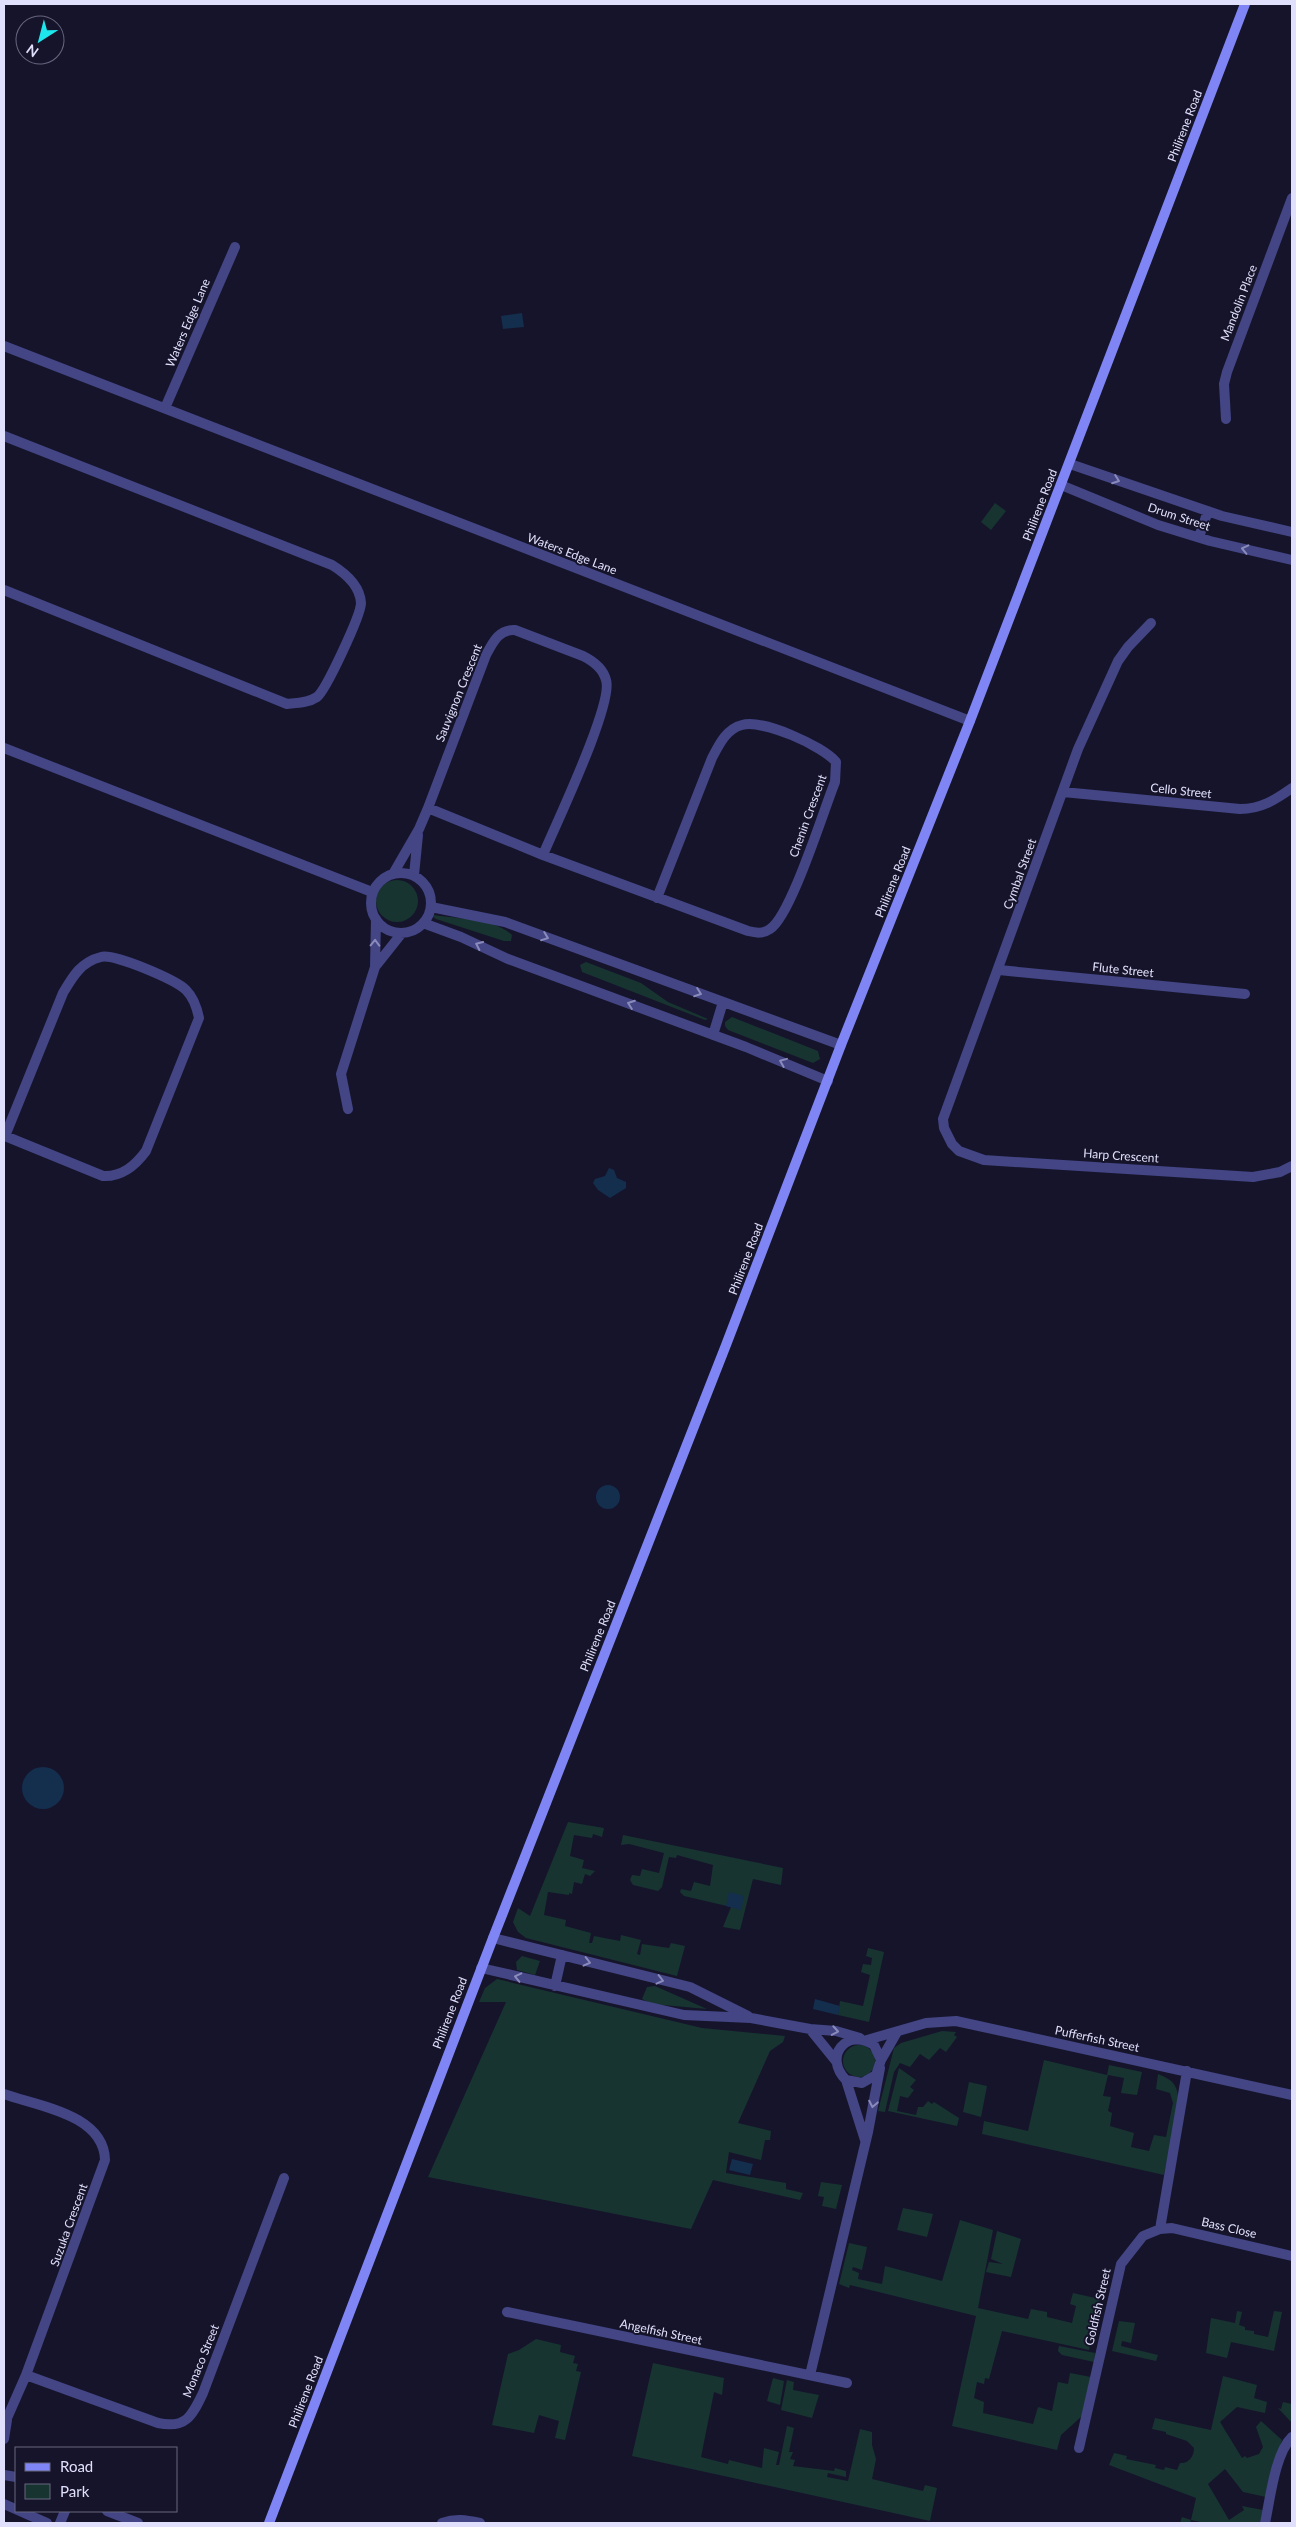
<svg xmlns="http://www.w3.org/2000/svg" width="1296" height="2527" font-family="Lato,sans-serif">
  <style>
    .green { fill: #173431 }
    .water { fill: #142e4e }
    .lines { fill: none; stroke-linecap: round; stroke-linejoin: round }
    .street { stroke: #434585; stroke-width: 10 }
    .secondary { stroke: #7f85f4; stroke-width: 10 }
    .oneway { stroke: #8a8bbb }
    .labels { text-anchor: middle; stroke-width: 4; stroke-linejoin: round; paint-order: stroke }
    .street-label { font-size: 12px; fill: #e1e0fc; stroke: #16142b }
  </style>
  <rect width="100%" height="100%" fill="#16142b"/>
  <path class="green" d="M 995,503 L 1006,511 L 991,530 L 981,522 Z
    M376 901a21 21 0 1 1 42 0a21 21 0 1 1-42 0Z
    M 434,915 C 457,919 494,918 512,935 L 511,941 L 504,941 L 436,919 L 433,917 Z
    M 586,962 L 641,983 L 668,1002 L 708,1019 L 705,1020 L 582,972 L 580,965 Z
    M 732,1017 L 818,1051 L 820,1059 L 813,1063 L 728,1030 L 725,1026 L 725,1022 Z
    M 568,1822 L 604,1828 L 602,1837 L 593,1834 L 592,1838 L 574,1835 L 570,1856 L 584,1860 L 582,1868 L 595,1871 L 590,1876 L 585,1874 L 582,1884 L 574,1882 L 572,1894 L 569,1893 L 569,1895 L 548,1892 L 544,1915 L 566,1920 L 565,1926 L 591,1933 L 589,1943 L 592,1943 L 594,1936 L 620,1941 L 621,1935 L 641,1940 L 637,1954 L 640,1955 L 642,1944 L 669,1948 L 671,1943 L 685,1946 L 677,1976 L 526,1938 L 518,1932 L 513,1922 L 518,1908 L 530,1916 Z
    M 623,1835 L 783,1868 L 781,1885 L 753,1879 L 740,1930 L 723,1927 L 731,1907 L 684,1896 L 680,1892 L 681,1889 L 691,1891 L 694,1882 L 710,1886 L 713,1865 L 677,1855 L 676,1858 L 669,1857 L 662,1887 L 658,1891 L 633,1885 L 630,1880 L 632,1875 L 640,1876 L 642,1869 L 659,1873 L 664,1853 L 629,1844 L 621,1845 Z
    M 868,1948 L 884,1952 L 869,2022 L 838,2015 L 840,2001 L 863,2006 L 870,1975 L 861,1972 L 863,1964 L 871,1965 L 872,1958 L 866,1956 Z
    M 522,1956 L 540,1961 L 535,1975 L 517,1970 L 516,1962 Z
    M 497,1979 L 702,2028 L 785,2036 L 783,2042 L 770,2051 L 738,2123 L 771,2131 L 770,2140 L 765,2140 L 761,2160 L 729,2152 L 726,2173 L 786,2183 L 786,2189 L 803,2193 L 800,2200 L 713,2180 L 691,2229 L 428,2177 L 506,2002 L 479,2002 L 485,1988 Z
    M 655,1986 L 707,2009 L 652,2004 L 642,1999 L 647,1987 Z
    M 942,2031 L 956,2032 L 954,2035 L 957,2037 L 946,2052 L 940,2048 L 929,2060 L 920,2054 L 910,2067 L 900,2063 L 894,2072 L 885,2112 L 878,2111 L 894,2048 L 901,2043 Z
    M843 2061a16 16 0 1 1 32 0a16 16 0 1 1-32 0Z
    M 1044,2060 L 1107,2075 L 1109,2065 L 1142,2072 L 1137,2095 L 1121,2093 L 1124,2078 L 1108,2075 L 1103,2096 L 1111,2097 L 1108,2111 L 1112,2113 L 1110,2126 L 1134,2133 L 1131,2147 L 1149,2151 L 1154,2135 L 1166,2137 L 1173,2103 L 1170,2093 L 1156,2089 L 1158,2074 C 1165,2077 1173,2080 1176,2088 C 1184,2105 1168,2155 1164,2175 L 982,2134 L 984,2121 L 1028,2131 Z
    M 899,2068 L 916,2080 L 910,2087 L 914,2090 L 908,2098 L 900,2096 L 897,2111 L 916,2115 L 918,2107 L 923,2107 L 928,2101 L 932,2104 L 934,2102 L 959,2118 L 957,2126 L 888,2111 Z
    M 969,2082 L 987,2086 L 981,2117 L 963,2112 Z
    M 821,2182 L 842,2185 L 836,2209 L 822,2206 L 824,2197 L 818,2196 Z
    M 903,2208 L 933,2214 L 927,2237 L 897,2230 Z
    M 960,2220 L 993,2230 L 978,2308 L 1028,2319 L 1031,2309 L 1047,2312 L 1047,2317 L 1072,2323 L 1076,2306 L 1070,2304 L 1073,2293 L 1100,2299 L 1089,2350 L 1002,2331 L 989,2379 L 985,2378 L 984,2384 L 977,2382 L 974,2398 L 984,2402 L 983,2413 L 1033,2424 L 1038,2407 L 1052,2411 L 1058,2382 L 1068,2384 L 1070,2373 L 1091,2377 L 1082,2416 L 1061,2435 L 1057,2450 L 952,2426 L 976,2316 L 850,2285 L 849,2288 L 839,2284 L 849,2243 L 867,2247 L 862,2270 L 853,2267 L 852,2270 L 859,2273 L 858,2279 L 882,2284 L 885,2266 L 942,2281 Z
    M 997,2231 L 1021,2239 L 1011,2277 L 986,2272 L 989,2262 L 1003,2264 L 991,2259 Z
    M 1237,2311 L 1242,2312 L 1239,2325 L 1245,2327 L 1245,2330 L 1254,2331 L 1254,2334 L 1268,2337 L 1274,2311 L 1282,2312 L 1274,2351 L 1231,2342 L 1227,2358 L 1206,2353 L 1211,2318 L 1235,2323 Z
    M 1119,2321 L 1135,2323 L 1131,2343 L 1122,2341 L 1121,2346 L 1158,2355 L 1156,2361 L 1112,2351 Z
    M 536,2339 L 561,2345 L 560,2352 L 575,2356 L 573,2363 L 578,2364 L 576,2371 L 581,2372 L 565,2440 L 555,2438 L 559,2421 L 539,2415 L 534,2433 L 492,2425 L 508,2354 L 519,2350 Z
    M 1059,2346 L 1095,2353 L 1094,2362 L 1062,2355 L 1058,2351 Z
    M 653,2363 L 724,2378 L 722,2395 L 714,2392 L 701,2457 L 728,2464 L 729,2460 L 762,2468 L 764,2448 L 779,2452 L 776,2465 L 779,2465 L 787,2426 L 794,2428 L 789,2452 L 793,2452 L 790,2459 L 795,2460 L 793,2466 L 834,2471 L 835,2468 L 846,2471 L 846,2477 L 828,2473 L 827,2477 L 848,2481 L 860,2429 L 872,2432 L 872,2445 L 876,2459 L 872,2479 L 923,2491 L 925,2485 L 937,2488 L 930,2521 L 632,2456 Z
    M 1223,2376 L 1257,2385 L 1254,2398 L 1267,2402 L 1265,2413 L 1237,2407 L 1220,2422 L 1242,2458 L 1245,2456 L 1247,2458 L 1259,2454 L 1263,2447 L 1256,2427 L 1261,2421 L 1282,2440 L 1266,2497 L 1243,2492 L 1225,2469 L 1208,2484 L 1229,2520 L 1244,2510 L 1242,2506 L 1263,2510 L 1260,2523 L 1205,2523 L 1191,2520 L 1190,2523 L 1180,2523 L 1182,2517 L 1191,2520 L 1196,2498 L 1109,2465 L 1114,2453 L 1127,2456 L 1126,2459 L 1156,2465 L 1155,2468 L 1164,2470 L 1165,2467 L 1177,2470 L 1180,2463 C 1188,2464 1194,2457 1194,2448 L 1187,2441 L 1166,2434 L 1166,2432 L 1152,2429 L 1155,2418 L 1211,2430 Z
    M 773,2378 L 784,2381 L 780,2405 L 767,2401 Z
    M 787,2380 L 794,2382 L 793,2390 L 819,2395 L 812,2418 L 781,2410 Z
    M 1283,2402 L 1292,2404 L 1292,2423 L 1278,2408 L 1281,2409 Z"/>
  <path class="water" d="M 522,313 L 524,327 L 503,329 L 501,316 Z
    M 609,1168 L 614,1170 L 617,1178 L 626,1182 L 626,1188 L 610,1198 L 598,1190 L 593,1183 L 595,1179 L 605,1176 Z
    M596 1497a12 12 0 1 1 24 0a12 12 0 1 1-24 0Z
    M22 1788a21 21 0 1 1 42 0a21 21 0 1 1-42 0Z
    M 729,1892 L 744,1896 L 741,1910 L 726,1906 Z
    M 815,1999 L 840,2006 L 838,2015 L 813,2009 Z
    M 732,2159 L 753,2164 L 750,2175 L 729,2170 Z"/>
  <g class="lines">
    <path class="street" d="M 4,346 L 970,721
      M 165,408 L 235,247
      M 1226,419 L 1224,384 L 1227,372 L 1292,198
      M 4,436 L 332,565 C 345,573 360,586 361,603 C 361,615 326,690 317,697 C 308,703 297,703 287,704 L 4,590
      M 1070,464 L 1222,516 L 1292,532
      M 1061,485 L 1158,525 L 1210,541 L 1292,560
      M 1199,537 L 1208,511
      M 1151,623 L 1128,647 L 1118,661 L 1078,749 L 943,1119 L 944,1128 L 952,1144 L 959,1151 L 984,1160 L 1253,1177 L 1280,1172 L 1292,1166
      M 4,748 L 372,892
      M 1063,792 L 1240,809 C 1261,809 1275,800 1292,788
      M 428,808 L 543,855 L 748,931 C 756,933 763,934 770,929 C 791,916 824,809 835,782 L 836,762 C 823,746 763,719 742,725 C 726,729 719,745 712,758 L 657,898
      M371 903a30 30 0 1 1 60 0a30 30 0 1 1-60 0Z
      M 393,874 L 419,829 L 428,808 L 486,655 C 493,642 499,629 515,630 L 583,656 C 593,661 603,668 606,680 C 614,703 555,826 543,855
      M 414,875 L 418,835
      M 431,907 L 505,922 L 841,1045
      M 423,923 L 461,937 L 508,959 L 746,1047 L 828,1081
      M 375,967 L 402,933
      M 999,970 L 1245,994
      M 713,1035 L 723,1002
      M 348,1109 L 341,1074 L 375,967 L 376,919
      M 4,1136 L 5,1136 L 103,1176 C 122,1177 135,1166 146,1151 L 199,1018 C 197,1008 194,998 186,990 C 176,980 114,953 101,957 C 81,962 73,976 63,993 L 5,1136
      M 493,1938 L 690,1987 L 748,2016
      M 481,1968 L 684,2015 L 751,2018 L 810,2029 L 836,2031 L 860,2038
      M 555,1986 L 562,1955
      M 810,2029 L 836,2061
      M 867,2040 L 926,2023 L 956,2021 L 1292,2095
      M 881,2060 L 874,2045 C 846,2027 823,2057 846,2080 L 862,2083 L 876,2075 L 881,2060 L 897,2032
      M 846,2080 L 865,2140
      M 4,2094 C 37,2106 104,2114 105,2160 L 26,2375 L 4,2425
      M 1160,2229 L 1187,2071
      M 507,2312 L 847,2383
      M 26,2375 L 158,2423 C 186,2429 192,2416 203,2393 L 284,2178
      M 810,2375 L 868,2132 L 880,2068
      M 4,2439 L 7,2420
      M 1079,2448 L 1121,2264 L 1143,2236 L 1160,2229 L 1172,2228 L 1292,2256
      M 4,2475 L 16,2477
      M 4,2504 L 47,2523
      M 107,2511 L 138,2523
      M 60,2523 L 65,2511
      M 442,2523 C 456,2518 466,2520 480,2523
      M 1265,2523 C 1270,2500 1275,2453 1292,2437"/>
    <path class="secondary" d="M 269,2523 L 493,1938 L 726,1345 L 841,1045 L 970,721 L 1245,4"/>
  </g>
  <defs><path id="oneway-chevron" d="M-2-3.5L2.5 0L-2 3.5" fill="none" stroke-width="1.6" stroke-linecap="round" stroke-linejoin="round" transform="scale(1.25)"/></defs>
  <g class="oneway">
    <use href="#oneway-chevron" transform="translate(1116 480) rotate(20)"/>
    <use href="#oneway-chevron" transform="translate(1245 549) rotate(-167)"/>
    <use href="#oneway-chevron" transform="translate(545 937) rotate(21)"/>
    <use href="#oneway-chevron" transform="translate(375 943) rotate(-89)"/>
    <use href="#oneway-chevron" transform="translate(479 945) rotate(-155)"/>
    <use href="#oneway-chevron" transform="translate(698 993) rotate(20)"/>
    <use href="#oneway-chevron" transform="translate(631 1004) rotate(-160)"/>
    <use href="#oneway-chevron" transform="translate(783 1062) rotate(-158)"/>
    <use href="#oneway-chevron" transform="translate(587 1962) rotate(14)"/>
    <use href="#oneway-chevron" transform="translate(518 1977) rotate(-167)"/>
    <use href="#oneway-chevron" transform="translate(660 1980) rotate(14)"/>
    <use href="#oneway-chevron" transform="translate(835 2031) rotate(10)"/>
    <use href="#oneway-chevron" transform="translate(873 2104) rotate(101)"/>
  </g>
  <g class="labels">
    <g class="street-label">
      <text transform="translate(1185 126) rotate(-69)" y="4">Philirene Road</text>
      <text transform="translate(1239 303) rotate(-69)" y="4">Mandolin Place</text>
      <text transform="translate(188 323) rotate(-67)" y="4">Waters Edge Lane</text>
      <text transform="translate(1040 505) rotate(-69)" y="4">Philirene Road</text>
      <text transform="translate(1179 517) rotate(18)" y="4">Drum Street</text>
      <text transform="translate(572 554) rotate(21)" y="4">Waters Edge Lane</text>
      <text transform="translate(459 693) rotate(-68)" y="4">Sauvignon Crescent</text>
      <text transform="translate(1181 791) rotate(6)" y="4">Cello Street</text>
      <text transform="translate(808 816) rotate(-70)" y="4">Chenin Crescent</text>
      <text transform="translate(1020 874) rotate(-70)" y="4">Cymbal Street</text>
      <text transform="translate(893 882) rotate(-68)" y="4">Philirene Road</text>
      <text transform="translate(1123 970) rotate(6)" y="4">Flute Street</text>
      <text transform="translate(1121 1156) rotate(4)" y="4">Harp Crescent</text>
      <text transform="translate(746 1259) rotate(-69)" y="4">Philirene Road</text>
      <text transform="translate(598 1636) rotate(-68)" y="4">Philirene Road</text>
      <text transform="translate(450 2013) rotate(-69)" y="4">Philirene Road</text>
      <text transform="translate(1097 2039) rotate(12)" y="4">Pufferfish Street</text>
      <text transform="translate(69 2225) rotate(-70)" y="4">Suzuka Crescent</text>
      <text transform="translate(1229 2228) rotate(13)" y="4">Bass Close</text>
      <text transform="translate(1098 2307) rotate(-77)" y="4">Goldfish Street</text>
      <text transform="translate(661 2332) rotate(12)" y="4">Angelfish Street</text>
      <text transform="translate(201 2361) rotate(-68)" y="4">Monaco Street</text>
      <text transform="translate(306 2392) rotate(-69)" y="4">Philirene Road</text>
    </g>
  </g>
  <rect width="1296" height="2527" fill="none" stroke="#e1e0fc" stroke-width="10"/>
  <rect x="15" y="2447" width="162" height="65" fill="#16142b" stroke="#67667f"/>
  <rect x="25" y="2463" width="25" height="8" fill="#7f85f4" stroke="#67667f"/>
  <text x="60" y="2472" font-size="15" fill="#e1e0fc">Road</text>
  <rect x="25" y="2484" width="25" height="15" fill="#173431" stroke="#67667f"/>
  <text x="60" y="2497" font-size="15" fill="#e1e0fc">Park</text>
  <g transform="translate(40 40) rotate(216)"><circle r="24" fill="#16142b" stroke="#67667f"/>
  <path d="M0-4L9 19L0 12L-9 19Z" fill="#1de6ec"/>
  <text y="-8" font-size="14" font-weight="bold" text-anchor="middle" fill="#e1e0fc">N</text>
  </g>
</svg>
